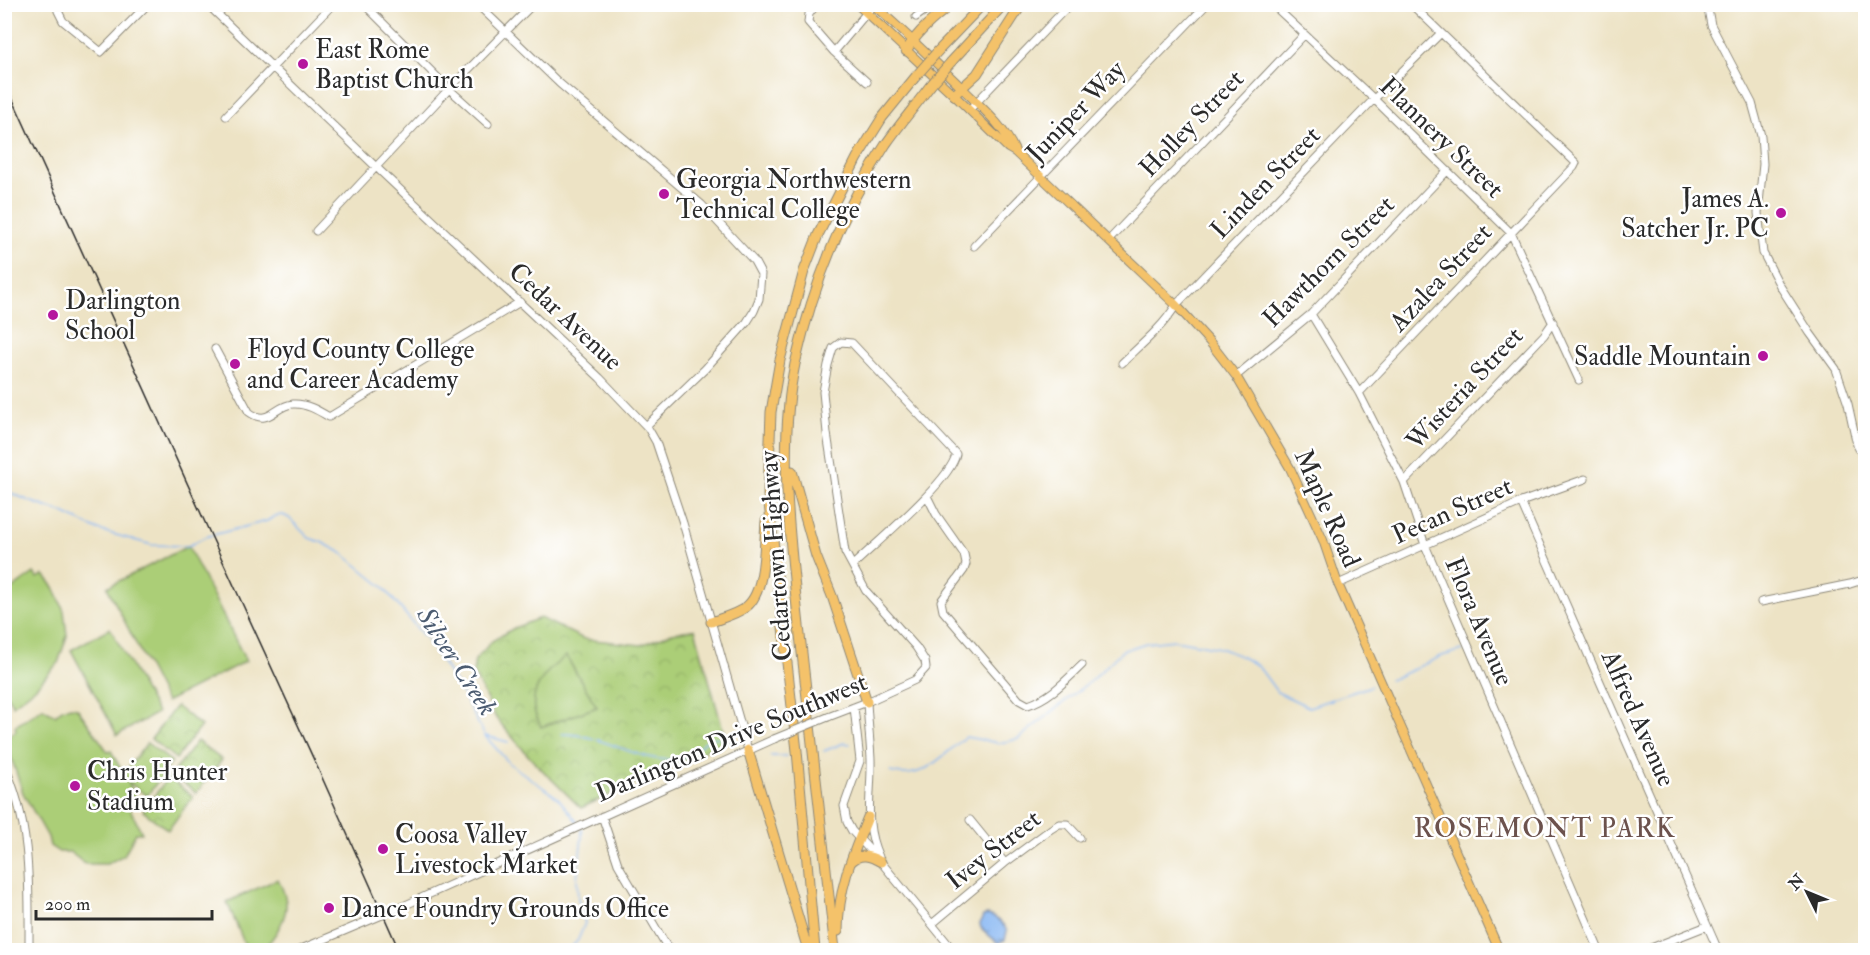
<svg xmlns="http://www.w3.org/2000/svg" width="1870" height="955" font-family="'IM FELL Double Pica',serif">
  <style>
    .park { fill: url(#park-crowns); stroke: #6b7c51; stroke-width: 1.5 }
    .garden { fill: #abce77; stroke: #6b7c51; stroke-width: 1.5 }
    .water { fill: url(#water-ripples); stroke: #5a718f; stroke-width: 1.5 }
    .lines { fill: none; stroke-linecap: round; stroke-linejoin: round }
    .stream { stroke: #88b7f3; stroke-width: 1.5 }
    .minor-casing { stroke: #8c8778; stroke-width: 9 }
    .major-casing { stroke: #8c8778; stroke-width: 10 }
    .highway-casing { stroke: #8c8778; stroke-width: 11 }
    .minor { stroke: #fff; stroke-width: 7 }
    .major { stroke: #f4c26a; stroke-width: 8 }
    .highway { stroke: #f4c26a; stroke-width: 9 }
    .rail { stroke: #2b2b2b; stroke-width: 1.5 }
    .minor-bridge-casing { stroke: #8c8778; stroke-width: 9; stroke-linecap: butt }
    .highway-bridge-casing { stroke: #8c8778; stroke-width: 11; stroke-linecap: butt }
    .minor-bridge { stroke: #fff; stroke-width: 7 }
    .highway-bridge { stroke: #f4c26a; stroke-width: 9 }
    .poi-dot { fill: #b5179e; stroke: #fff; stroke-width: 2 }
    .labels { text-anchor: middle; stroke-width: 5; stroke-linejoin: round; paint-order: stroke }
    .poi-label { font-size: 26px; fill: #2b2b2b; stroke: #fff; text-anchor: start }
    .street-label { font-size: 26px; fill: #2b2b2b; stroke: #fff }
    .water-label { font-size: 27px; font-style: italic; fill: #4c5c71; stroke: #fff }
    .neighbourhood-label { font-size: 27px; letter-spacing: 1.5px; fill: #6c524d; stroke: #fff }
  </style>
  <defs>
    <pattern id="park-crowns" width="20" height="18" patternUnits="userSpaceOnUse" patternTransform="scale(1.5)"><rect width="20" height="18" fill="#abce77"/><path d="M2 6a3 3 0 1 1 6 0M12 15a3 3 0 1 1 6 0" fill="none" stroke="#93b167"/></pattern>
    <pattern id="water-ripples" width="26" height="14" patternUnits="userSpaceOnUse" patternTransform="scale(1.5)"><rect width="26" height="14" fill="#88b7f3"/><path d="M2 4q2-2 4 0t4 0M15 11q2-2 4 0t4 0" fill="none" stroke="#6f95c5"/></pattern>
  </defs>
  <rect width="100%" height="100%" fill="#fff"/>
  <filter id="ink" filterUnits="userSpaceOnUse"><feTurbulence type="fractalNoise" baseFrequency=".0167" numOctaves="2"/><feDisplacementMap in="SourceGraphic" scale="12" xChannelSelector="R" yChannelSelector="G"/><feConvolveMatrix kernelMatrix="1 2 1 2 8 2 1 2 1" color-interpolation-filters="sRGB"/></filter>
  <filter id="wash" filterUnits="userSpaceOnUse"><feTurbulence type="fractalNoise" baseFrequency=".008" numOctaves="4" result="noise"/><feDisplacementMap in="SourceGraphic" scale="24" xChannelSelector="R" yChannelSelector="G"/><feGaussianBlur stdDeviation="1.35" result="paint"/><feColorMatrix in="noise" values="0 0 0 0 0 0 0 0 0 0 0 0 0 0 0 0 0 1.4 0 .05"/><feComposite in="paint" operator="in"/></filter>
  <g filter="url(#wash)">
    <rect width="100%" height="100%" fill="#ede3c5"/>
    <path class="park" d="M 540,618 L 584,639 L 641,645 L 672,633 L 695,629 L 726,741 L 581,808 L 532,760 L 496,718 L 473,672 L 475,660 L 492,641 L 514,628 Z
      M 176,706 L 201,726 L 176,759 L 151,739 Z
      M 197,741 L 222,760 L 196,793 L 172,774 Z
      M 147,743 L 172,762 L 147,796 L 127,781 L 123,774 Z
      M 168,777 L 193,797 L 168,830 L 143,811 Z"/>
    <path class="garden" d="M 188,546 L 246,661 L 166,702 L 107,587 Z
      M 34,573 L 37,578 L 44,575 L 54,587 L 64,611 L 67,636 L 58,663 L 35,688 L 13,705 L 5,693 L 5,594 Z
      M 110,628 L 157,713 L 117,735 L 71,650 Z
      M 566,656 L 597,707 L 541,727 C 539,721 534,714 534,708 C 531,685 550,668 566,656 Z
      M 71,707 L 77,708 L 108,752 L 111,751 L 135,795 L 126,801 L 142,833 L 136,833 L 124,855 L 107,864 L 85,864 L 70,852 L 59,852 L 50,846 L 48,837 L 23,793 L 6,742 L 8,737 L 16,731 L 15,726 L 43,708 L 55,715 L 62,709 Z
      M 278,879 C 282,887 287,898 286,907 C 285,921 271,947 257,950 C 254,951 250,950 247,950 L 227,902 Z"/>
    <path class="water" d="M 988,915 C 997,917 1003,923 1007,931 L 1005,940 L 998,943 L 981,928 L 980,924 L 983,916 Z"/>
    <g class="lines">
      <path class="stream" d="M 4,490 L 32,502 L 61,512 L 98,530 L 152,545 L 188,546 L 205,537 L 267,521 L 275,516 L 283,515 L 289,518 L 309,538 L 321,542 L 342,553 L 382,586 L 428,641 L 462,693 L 485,736 L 510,764 L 558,798 L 579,824
        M 1390,680 L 1442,656 L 1463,650
        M 562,734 C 599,732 640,764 676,759 C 700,757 701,729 730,740
        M 486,736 L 508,742
        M 4,748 L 6,750
        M 824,751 L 844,743 L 850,744
        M 770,756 L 786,756
        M 890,772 C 925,782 941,755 966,737 L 999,743 L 1018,739 L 1094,678 L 1122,651 L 1146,643 L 1175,640 L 1220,648 L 1238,655 L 1258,666 L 1277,692 L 1309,707 L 1371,686
        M 569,950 L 578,940 L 585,923 L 578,899 L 577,878 L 582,837 L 582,828"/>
    </g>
  </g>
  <g filter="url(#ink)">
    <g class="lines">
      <g class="minor-casing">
        <path id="minor" d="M 64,4 L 58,11 L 63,21 L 101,52 L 148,4
          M 207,4 L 375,166 L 600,378 L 648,428 L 656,442 L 683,523 L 748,750
          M 364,4 L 449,89 L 488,124
          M 477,4 L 559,83 L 702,205 L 754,261 L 761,274 L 759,299 L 754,311 L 747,322 L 705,369 L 646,426
          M 817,4 L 809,14 L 808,22 L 834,52 L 867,82
          M 1272,4 L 1374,99 L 1511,233 L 1579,380
          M 1707,4 L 1711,25 L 1752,103 L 1761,136 L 1763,164 L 1758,213 L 1763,253 L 1780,286 L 1810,333 L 1836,369 L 1848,404 L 1857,445 L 1866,462
          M 916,17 L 934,4
          M 834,52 L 869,10
          M 970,109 L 1070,4
          M 226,116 L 333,4
          M 316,231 L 449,89 L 533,4
          M 1109,240 L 1304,35
          M 974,246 L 1207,4
          M 1311,314 L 1359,393 L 1404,482 L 1425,545 L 1599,950
          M 215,349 L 249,412 C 269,427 275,405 293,404 C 306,403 319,411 329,417 L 520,302
          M 1122,363 C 1141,345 1163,327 1176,305 L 1374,99 L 1441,33
          M 1236,376 L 1311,314 L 1447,171
          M 1359,393 L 1574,167 L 1576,163 L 1411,4
          M 1404,482 L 1544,335 L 1553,322
          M 927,496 L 936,514 L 964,554 L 966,564 L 964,570 L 941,601 L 943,611 L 1019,700 L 1028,705 C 1050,698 1065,681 1082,665
          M 1521,502 L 1718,950
          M 1338,584 L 1521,502 L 1585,479
          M 1761,602 L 1850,584 L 1866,579
          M 867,702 C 868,721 870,740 871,759 C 872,795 863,822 879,857
          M 854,707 L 860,761 L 844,806 L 847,822 L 852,831 L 881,862 L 953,950
          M 828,717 L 867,702 L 915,680 L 926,668 L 925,661 L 916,647 L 866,591 L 845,552 L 827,433 L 823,392 L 828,365 L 833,348 L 841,342 L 852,343 L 956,454 C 951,481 876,543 853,565
          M 4,765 C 32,824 29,888 29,950
          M 602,816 L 618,864 L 669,950
          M 970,820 L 1005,863
          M 932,924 L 1005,863 L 1051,829 L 1059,824 L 1067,824 L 1080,838
          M 299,950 L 401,907 L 774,739
          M 1646,950 L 1707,926"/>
      </g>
      <g class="major-casing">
        <path id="major" d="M 857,4 L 954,95 L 1008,148 L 1015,152 L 1176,305 L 1209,341 L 1236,376 L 1290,468 L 1323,540 L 1338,584 L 1499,950
          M 872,4 C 903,30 932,59 961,87 C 980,106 1004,126 1015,151"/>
      </g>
      <g class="highway-casing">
        <path id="highway" d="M 906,51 C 918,31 934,18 952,4
          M 938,51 L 983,4
          M 951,62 L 1004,4
          M 954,95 L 977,74 L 1022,4
          M 792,471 L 816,556 L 832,596 L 867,702
          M 711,622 C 722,618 737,614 746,607 C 766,592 764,544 766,521
          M 748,750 L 808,950
          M 851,862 C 860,852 871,856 881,862
          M 838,931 C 838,889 852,856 868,817
          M 815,950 L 797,751 L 768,495 L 771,412 L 780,360 L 804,271 L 818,235 L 857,158 L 882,118 L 917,75
          M 835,950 C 823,845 812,740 800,635 C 791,550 777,449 795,364 C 813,286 842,211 886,144 C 900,124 916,105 930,86"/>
      </g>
      <use href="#minor" class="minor"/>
      <use href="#major" class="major"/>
      <use href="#highway" class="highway"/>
      <path class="rail" d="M 4,80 L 208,529 L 320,773 L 399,950"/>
      <g class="minor-bridge-casing">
        <path id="minor-bridge" d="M 774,739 L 828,717"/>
      </g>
      <g class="highway-bridge-casing">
        <path id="highway-bridge" d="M 917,75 L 938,51
          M 930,86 L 951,62"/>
      </g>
      <use href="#minor-bridge" class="minor-bridge"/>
      <use href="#highway-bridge" class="highway-bridge"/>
    </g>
  </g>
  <g class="poi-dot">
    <circle cx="303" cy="64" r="6"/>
    <circle cx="664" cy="194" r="6"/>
    <circle cx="1781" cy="213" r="6"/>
    <circle cx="53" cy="315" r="6"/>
    <circle cx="1763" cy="356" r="6"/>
    <circle cx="235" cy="364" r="6"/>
    <circle cx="75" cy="786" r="6"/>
    <circle cx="383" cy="849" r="6"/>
    <circle cx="329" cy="908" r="6"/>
  </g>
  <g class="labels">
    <g class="poi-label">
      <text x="315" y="58">East Rome<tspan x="315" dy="30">Baptist Church</tspan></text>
      <text x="676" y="188">Georgia Northwestern<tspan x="676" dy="30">Technical College</tspan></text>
      <text x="1769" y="207" text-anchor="end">James A.<tspan x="1769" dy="30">Satcher Jr. PC</tspan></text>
      <text x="65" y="309">Darlington<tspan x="65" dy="30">School</tspan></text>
      <text x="247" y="358">Floyd County College<tspan x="247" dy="30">and Career Academy</tspan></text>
      <text x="1751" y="365" text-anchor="end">Saddle Mountain</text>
      <text x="87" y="780">Chris Hunter<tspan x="87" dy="30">Stadium</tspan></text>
      <text x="395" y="843">Coosa Valley<tspan x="395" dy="30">Livestock Market</tspan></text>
      <text x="341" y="917">Dance Foundry Grounds Office</text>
    </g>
    <g class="street-label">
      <text transform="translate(1075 111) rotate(-46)" y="9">Juniper Way</text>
      <text transform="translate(1191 123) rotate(-46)" y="9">Holley Street</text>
      <text transform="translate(1442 137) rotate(44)" y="9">Flannery Street</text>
      <text transform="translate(1265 182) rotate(-46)" y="9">Linden Street</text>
      <text transform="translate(1328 261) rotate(-45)" y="9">Hawthorn Street</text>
      <text transform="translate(1440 277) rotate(-47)" y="9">Azalea Street</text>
      <text transform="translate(566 316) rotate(43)" y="9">Cedar Avenue</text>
      <text transform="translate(1464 388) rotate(-47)" y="9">Wisteria Street</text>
      <text transform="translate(1328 508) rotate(66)" y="9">Maple Road</text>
      <text transform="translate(1452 510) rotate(-24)" y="9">Pecan Street</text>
      <text transform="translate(775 556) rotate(-94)" y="9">Cedartown Highway</text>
      <text transform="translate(1480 621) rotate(67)" y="9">Flora Avenue</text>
      <text transform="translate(1639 718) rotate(66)" y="9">Alfred Avenue</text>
      <text transform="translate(731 737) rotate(-23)" y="9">Darlington Drive Southwest</text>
      <text transform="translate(993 849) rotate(-38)" y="9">Ivey Street</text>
    </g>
    <g class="water-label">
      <text transform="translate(457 661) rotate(57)" y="9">Silver Creek</text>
    </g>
    <g class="neighbourhood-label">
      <text x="1545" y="837">ROSEMONT PARK</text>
    </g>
  </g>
  <rect width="1870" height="955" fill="none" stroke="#fff" stroke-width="24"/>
  <g transform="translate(1807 892) rotate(313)" stroke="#ffffff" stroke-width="4.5" paint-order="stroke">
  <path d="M0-4.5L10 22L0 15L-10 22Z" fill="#2b2b2b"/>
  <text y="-9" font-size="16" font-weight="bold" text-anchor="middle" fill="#2b2b2b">N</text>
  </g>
  <path d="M36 910v9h176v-9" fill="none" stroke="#2b2b2b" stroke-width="3"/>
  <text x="45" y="910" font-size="18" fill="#2b2b2b" stroke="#ffffff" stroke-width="4.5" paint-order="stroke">200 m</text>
</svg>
